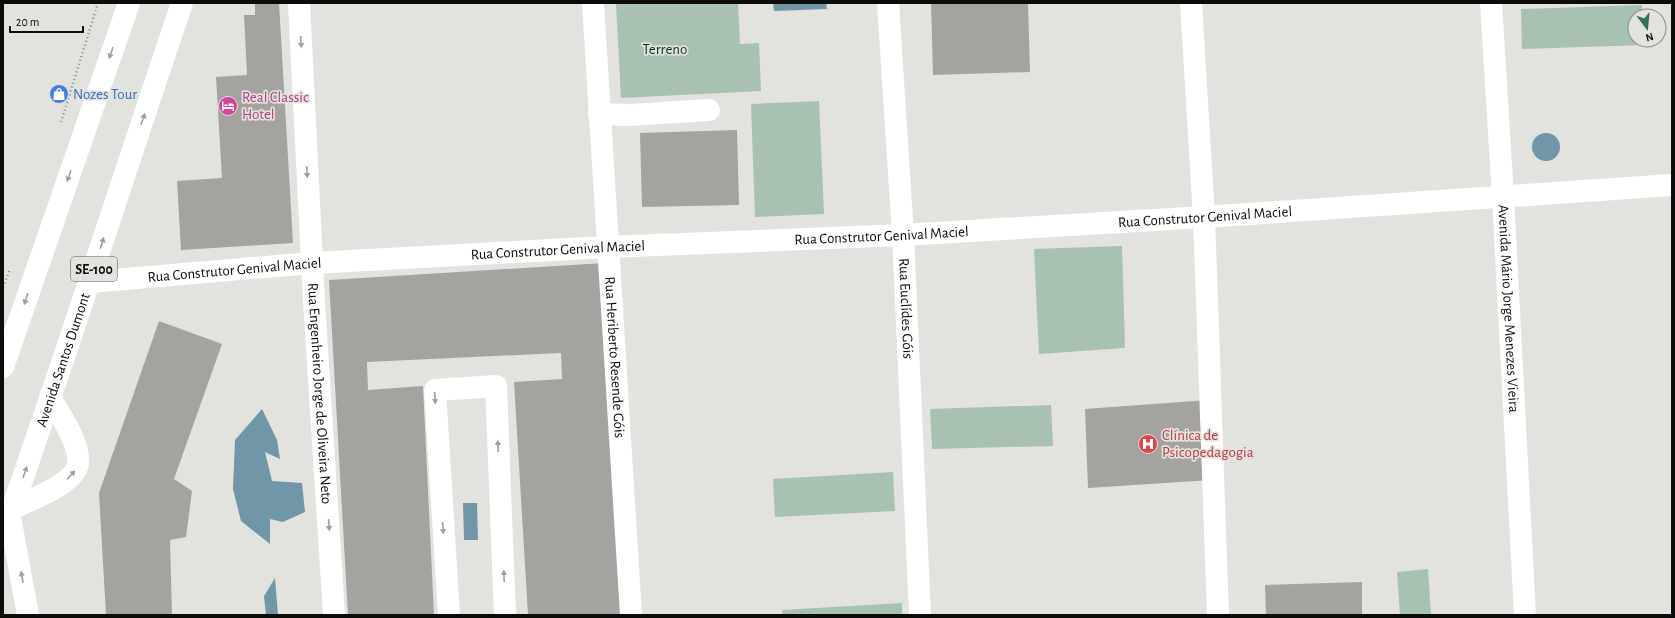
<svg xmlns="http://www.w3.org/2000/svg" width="1675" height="618" font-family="'Alegreya Sans',sans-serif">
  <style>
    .green { fill: #a9c1b1 }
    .water { fill: #7196a7 }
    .building { fill: #a4a3a0 }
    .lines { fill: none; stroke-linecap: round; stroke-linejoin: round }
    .path { stroke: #8b8b88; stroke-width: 2.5; stroke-dasharray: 1 3; stroke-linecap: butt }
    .minor { stroke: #fff; stroke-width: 22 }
    .major { stroke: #fff; stroke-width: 22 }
    .oneway { fill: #9e9e9d }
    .labels { text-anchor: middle; stroke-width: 3.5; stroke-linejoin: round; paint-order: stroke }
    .shield { fill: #e2e2de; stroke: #4c4c4a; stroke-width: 1 }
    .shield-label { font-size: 14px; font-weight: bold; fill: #0c0c0b }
    .park-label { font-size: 15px; fill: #07331d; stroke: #e2e2de }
    .shop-label { font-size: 15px; fill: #366cbe; stroke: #e2e2de; text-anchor: start }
    .hotel-label { font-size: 15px; fill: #b23c85; stroke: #e2e2de; text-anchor: start }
    .street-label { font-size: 15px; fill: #0c0c0b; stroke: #e2e2de }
    .health-label { font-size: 15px; fill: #be3a42; stroke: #e2e2de; text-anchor: start }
  </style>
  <rect width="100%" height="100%" fill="#e2e2de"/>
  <path class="green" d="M 616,3 L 738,3 L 740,44 L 759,43 L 761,91 L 621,98 Z
    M 1642,5 L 1643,16 L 1635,16 L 1635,40 L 1643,40 L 1643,45 L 1522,49 L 1521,9 Z
    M 819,101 L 824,214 L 755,217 L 751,104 Z
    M 1122,246 L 1125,348 L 1039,354 L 1034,249 Z
    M 1051,405 L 1053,446 L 932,449 L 930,409 Z
    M 893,472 L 895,511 L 775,517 L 773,479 Z
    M 1428,569 L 1431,615 L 1400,615 L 1397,572 Z
    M 902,603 L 902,615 L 783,615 L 782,610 Z"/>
  <path class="water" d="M 773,3 L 826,3 L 827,9 L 774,11 Z
    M1532 147a14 14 0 1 1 28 0a14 14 0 1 1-28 0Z
    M 262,409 L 277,440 L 280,459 L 265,452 L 272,481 L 302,483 L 305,512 L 283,522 L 270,519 L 270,544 L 241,521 L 233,489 L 235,440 Z
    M 463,503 L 477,503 L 478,540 L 464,540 Z
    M 275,578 L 278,615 L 266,615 L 264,596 Z"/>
  <path class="building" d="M 255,3 L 279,3 L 293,243 L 181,250 L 177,181 L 222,178 L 216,77 L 247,75 L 244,15 L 255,15 Z
    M 931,3 L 1028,3 L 1030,72 L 933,75 Z
    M 737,130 L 739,205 L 642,207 L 640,133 Z
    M 604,263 L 623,615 L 528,615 L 514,382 L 562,379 L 561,353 L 367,362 L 368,390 L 423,386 L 434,615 L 348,615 L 329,280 Z
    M 159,321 L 222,344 L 174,479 L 192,491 L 186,537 L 170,540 L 172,615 L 106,615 L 99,493 Z
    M 1208,400 L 1211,480 L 1088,488 L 1085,409 Z
    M 1362,582 L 1362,615 L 1266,615 L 1265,585 Z"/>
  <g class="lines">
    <path class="path" d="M 61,122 L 98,3
      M 3,287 L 10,269"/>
    <g class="minor">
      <path id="s1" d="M 299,3 L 314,301 L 334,615"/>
      <path id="s2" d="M 593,3 L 631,615"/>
      <path id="s3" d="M 888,3 L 903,235 L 920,615"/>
      <path d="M 1191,3 L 1204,217 L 1218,615"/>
      <path id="s4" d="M 1491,3 L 1503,197 L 1525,615"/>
      <path d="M 599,114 L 629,115 L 709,110"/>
      <path id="s5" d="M 90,282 L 312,263 L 607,247 L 903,235 L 1204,217 L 1672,185"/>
      <path d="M 13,508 C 30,500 70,486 77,467 C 84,449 59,413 50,397"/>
      <path d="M 10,517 L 28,615"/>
      <path d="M 449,615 L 435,390 L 496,386 L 505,615"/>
    </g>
    <g class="major">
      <path d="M 3,367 L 129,3"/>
      <path id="s6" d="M 3,535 C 65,359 122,180 182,3"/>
    </g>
  </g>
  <defs><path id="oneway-solid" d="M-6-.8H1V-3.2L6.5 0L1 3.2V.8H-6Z"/></defs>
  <g class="oneway">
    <use href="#oneway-solid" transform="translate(301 42) rotate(87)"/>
    <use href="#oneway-solid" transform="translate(111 53) rotate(109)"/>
    <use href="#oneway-solid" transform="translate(143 119) rotate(-71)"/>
    <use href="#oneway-solid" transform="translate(307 172) rotate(87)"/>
    <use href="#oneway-solid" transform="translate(69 176) rotate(109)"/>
    <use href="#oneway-solid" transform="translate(102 243) rotate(-73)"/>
    <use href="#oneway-solid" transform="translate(26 299) rotate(109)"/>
    <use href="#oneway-solid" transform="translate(435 398) rotate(86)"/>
    <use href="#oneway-solid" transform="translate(498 446) rotate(-92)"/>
    <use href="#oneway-solid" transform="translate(25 472) rotate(-71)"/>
    <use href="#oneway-solid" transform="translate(71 475) rotate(-47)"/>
    <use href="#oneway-solid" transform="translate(329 525) rotate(86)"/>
    <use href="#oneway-solid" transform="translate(443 528) rotate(86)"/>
    <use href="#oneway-solid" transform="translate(504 576) rotate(-92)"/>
    <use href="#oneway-solid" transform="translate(22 577) rotate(-101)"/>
  </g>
  <defs>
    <g id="shop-disc" transform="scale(1)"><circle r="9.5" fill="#3f7fe0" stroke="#e2e2de"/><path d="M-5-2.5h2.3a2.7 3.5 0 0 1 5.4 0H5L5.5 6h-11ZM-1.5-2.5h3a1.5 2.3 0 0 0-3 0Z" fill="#fff"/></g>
    <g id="hotel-disc" transform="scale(1)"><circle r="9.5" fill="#d1479c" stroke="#e2e2de"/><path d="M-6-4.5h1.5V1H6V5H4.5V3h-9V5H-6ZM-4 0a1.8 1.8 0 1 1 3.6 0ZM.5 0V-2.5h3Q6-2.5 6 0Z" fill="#fff"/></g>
    <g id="hospital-disc" transform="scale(1)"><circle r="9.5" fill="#e0444e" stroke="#e2e2de"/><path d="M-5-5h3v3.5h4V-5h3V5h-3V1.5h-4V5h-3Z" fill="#fff"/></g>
  </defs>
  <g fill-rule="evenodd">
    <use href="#shop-disc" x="59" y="94"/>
    <use href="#hotel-disc" x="228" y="106"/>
    <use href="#hospital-disc" x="1148" y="444"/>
  </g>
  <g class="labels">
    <rect class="shield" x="71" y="257" width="46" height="24" rx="3"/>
    <g class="shield-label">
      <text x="94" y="274">SE-100</text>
    </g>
    <g class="park-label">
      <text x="665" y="54">Terreno</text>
    </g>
    <g class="shop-label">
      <text x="73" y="99">Nozes Tour</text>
    </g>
    <g class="hotel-label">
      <text x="242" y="102">Real Classic<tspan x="242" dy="17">Hotel</tspan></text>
    </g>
    <g class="street-label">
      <text dy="5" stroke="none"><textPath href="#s5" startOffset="1117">Rua Construtor Genival Maciel</textPath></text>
      <text dy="5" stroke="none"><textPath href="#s5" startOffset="793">Rua Construtor Genival Maciel</textPath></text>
      <text dy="5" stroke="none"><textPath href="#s5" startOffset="469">Rua Construtor Genival Maciel</textPath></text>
      <text dy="5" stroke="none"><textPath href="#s5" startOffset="145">Rua Construtor Genival Maciel</textPath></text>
      <text dy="5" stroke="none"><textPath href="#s3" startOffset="306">Rua Euclídes Góis</textPath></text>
      <text dy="5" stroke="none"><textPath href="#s4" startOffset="306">Avenida Mário Jorge Menezes Vieira</textPath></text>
      <text dy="5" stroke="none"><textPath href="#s2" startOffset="355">Rua Heriberto Resende Góis</textPath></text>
      <text dy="5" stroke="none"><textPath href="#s6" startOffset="185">Avenida Santos Dumont</textPath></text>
      <text dy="5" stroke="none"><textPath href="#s1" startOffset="391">Rua Engenheiro Jorge de Oliveira Neto</textPath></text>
    </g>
    <g class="health-label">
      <text x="1162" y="440">Clínica de<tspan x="1162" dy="17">Psicopedagogia</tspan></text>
    </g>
  </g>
  <rect width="1675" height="618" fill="none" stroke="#0c0c0b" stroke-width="8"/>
  <g transform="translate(1647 28) rotate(164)"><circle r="19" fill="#e2e2de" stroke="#8c8c8a"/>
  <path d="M0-3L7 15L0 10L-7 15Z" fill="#33705b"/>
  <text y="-6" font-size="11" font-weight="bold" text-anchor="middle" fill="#0c0c0b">N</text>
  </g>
  <path d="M10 26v6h73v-6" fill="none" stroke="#0c0c0b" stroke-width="2"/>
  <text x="16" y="26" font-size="12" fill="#0c0c0b" stroke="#e2e2de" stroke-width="3" paint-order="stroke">20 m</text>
</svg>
